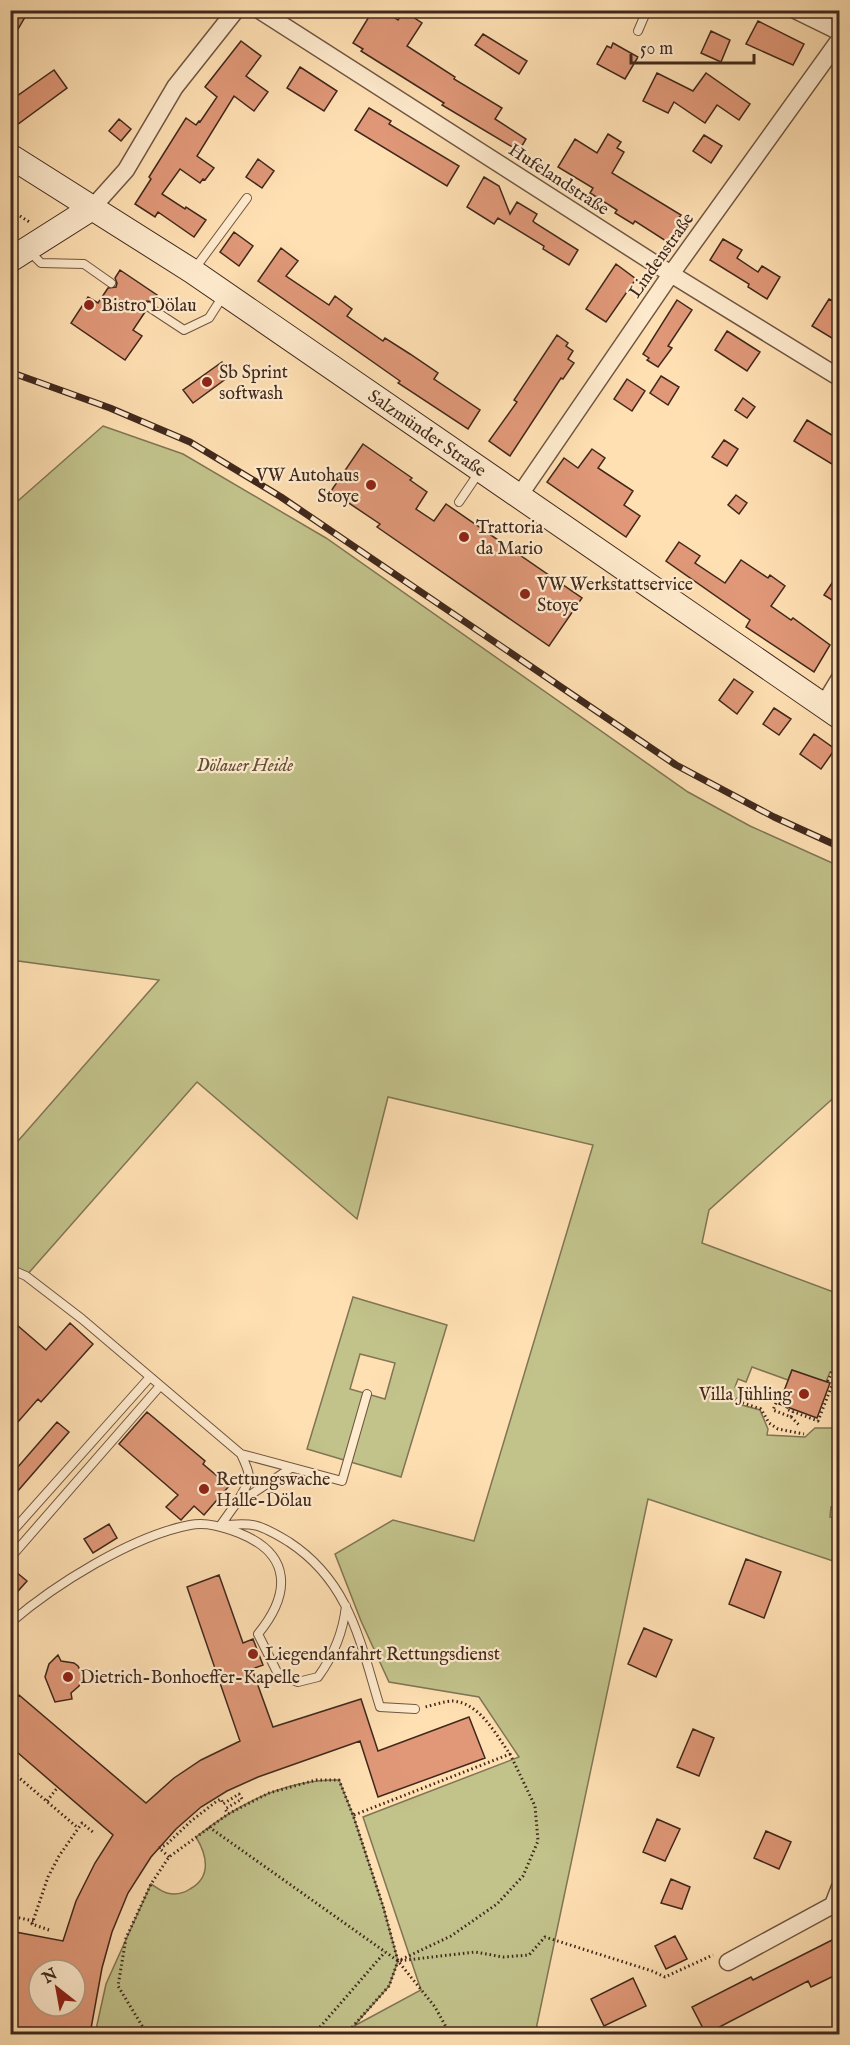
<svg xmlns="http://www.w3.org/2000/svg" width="850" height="2045" font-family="'IM FELL English',serif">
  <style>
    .green { fill: #c2c28b; stroke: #817554; stroke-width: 1.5; fill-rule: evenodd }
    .building { fill: #e09878; stroke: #40281c; stroke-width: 1.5; fill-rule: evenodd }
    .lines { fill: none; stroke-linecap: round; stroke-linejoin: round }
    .lane-casing { stroke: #705642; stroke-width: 10 }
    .street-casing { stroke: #705642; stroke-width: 19 }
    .secondary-casing { stroke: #40281c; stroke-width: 26 }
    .path { stroke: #40281c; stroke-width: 3; stroke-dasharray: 1.5 3; stroke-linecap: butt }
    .lane { stroke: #ffebce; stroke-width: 8 }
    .street { stroke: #ffebce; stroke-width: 16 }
    .secondary { stroke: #ffebce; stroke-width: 24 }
    .rail-casing { stroke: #40281c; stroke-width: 7 }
    .rail { stroke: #ffebce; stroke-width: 4.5; stroke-dasharray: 14; stroke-linecap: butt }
    .poi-dot { fill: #8f2418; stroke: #ffebce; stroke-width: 2 }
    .labels { text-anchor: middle; stroke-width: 4.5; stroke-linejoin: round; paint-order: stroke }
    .street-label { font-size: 18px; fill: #40281c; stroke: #ffebce }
    .poi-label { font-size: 18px; fill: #40281c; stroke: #ffebce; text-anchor: start }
    .park-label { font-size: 18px; font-style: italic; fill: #604e38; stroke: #ffebce }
  </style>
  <rect width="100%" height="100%" fill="#ffe0b3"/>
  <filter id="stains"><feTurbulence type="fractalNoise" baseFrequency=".00333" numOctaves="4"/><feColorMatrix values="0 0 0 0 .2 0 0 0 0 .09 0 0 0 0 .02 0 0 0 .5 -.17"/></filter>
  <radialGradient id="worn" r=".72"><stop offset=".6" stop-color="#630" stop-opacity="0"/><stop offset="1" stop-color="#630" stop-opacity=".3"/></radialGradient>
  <path class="green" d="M 103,426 L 183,454 L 326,538 L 688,792 L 750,826 L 839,866 L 839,1093 L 709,1210 L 702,1243 L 839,1294 L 839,1359 L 834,1373 L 830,1372 L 826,1382 L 792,1370 L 788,1380 L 752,1367 L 746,1382 L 738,1379 L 735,1387 L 742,1390 L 743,1394 L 734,1400 L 738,1404 L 760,1410 L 768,1429 L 767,1435 L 805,1437 L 815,1428 L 839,1428 L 839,1475 L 835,1474 L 834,1484 L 839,1485 L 839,1507 L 831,1507 L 830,1517 L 839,1518 L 839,1563 L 648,1499 L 535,2034 L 95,2034 L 106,1984 L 151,1884 C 156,1887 162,1892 167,1893 C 175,1895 184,1893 190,1889 C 212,1877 207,1855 196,1837 C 238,1804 285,1779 339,1780 L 353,1815 L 383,1906 L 398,1961 L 389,1986 L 354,2026 L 421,1990 L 363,1817 L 519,1757 L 479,1697 L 389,1682 L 361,1621 L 335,1554 L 393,1520 L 474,1541 L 593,1145 L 388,1097 L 357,1219 L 197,1082 L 26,1276 L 11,1269 L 11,1149 L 159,980 L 11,960 L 11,507 Z
    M 353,1297 L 447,1325 L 401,1477 L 307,1449 ZM 360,1354 L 395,1363 L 385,1399 L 350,1389 Z"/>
  <path class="building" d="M 10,10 L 25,17 L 10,43 Z
    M 373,10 L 383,10 L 398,20 L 404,11 L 422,23 L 407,46 L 455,77 L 454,79 L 502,108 L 495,119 L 526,139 L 519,151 L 442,105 L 444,103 L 361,51 L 363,49 L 353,43 Z
    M 758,21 L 804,44 L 793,65 L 746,44 Z
    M 711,31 L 730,40 L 721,62 L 701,53 Z
    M 483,34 L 527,61 L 519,74 L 475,45 Z
    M 241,41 L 261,56 L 246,76 L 268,92 L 254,111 L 234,96 L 197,156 L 214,168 L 205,180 L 203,179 L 200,183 L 180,169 L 162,194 L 185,209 L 186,207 L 206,220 L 194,237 L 158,212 L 155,217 L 135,204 L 151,179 L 149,177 L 186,118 L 196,125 L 199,121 L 200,122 L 217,97 L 205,87 Z
    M 613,43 L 638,57 L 625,79 L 597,64 L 607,46 L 611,48 Z
    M 300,67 L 337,91 L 324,111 L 287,88 Z
    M 54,70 L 67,88 L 10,130 L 10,101 Z
    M 657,73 L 693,91 L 706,73 L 750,104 L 739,120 L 717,105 L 705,123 L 674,102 L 668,113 L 643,101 Z
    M 369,108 L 391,121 L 389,124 L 459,166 L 447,186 L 355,130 Z
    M 119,119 L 131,129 L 121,141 L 109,131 Z
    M 608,134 L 621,142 L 617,148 L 624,152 L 612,173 L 681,215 L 678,219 L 682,222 L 669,243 L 635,221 L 633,224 L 615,213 L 617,210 L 590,193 L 593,188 L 558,167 L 575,139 L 597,153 Z
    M 704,135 L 722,146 L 711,163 L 693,151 Z
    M 258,159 L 274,171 L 262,188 L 246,177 Z
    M 484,177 L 499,186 L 510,214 L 517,202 L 537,214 L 533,221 L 535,223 L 578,250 L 569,265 L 543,249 L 544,246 L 498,218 L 494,224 L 467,207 Z
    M 234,232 L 253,246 L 239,266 L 220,252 Z
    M 723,239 L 742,250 L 737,258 L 758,272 L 762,266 L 780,277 L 767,299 L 748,287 L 749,284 L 710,260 Z
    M 281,248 L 298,261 L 286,276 L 329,305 L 335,296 L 352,309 L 347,316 L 383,341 L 385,338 L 410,354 L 438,373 L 434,379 L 480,410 L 468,429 L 398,383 L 400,381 L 258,281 Z
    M 616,264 L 636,279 L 606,322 L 586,309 Z
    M 120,270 L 157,295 L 152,302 L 147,301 L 143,304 L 145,312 L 133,330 L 142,336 L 125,360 L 71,323 L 88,297 L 98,303 L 108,288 L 116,287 L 117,283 L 115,278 Z
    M 829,299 L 840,305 L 840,343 L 812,326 Z
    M 677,300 L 692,310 L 668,346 L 672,348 L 658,367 L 647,360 L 649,358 L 643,354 Z
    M 727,331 L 760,352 L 747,371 L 715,350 Z
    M 557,335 L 568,343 L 566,346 L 573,351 L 568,359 L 574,363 L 563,379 L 561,378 L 510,456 L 489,441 L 517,402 L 514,400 Z
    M 222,362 L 231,375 L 193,403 L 183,390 Z
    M 661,376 L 679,387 L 668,405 L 650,393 Z
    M 627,379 L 645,391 L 632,411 L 614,399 Z
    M 743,398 L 755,407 L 747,418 L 735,410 Z
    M 807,420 L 840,440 L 840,469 L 794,441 Z
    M 724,440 L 738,449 L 727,466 L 712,457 Z
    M 363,444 L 412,478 L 410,480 L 427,492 L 416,509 L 434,521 L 446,504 L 582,598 L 549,646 L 377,527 L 380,524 L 331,491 Z
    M 592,449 L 605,458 L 598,468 L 633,491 L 624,505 L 640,516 L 626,537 L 547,482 L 564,458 L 578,468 Z
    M 736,495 L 747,503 L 739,514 L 728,505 Z
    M 679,542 L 700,556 L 695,563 L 725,583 L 741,560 L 768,578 L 770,575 L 785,586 L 771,606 L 791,620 L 793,618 L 830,645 L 814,672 L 746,627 L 750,620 L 666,561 Z
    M 840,571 L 840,605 L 824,595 Z
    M 734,679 L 753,692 L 737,714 L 719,700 Z
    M 774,708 L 791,719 L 779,735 L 763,724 Z
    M 814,734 L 835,749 L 821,769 L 800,754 Z
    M 10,1319 L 46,1350 L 70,1323 L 93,1344 L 41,1402 L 38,1399 L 10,1431 Z
    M 792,1370 L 830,1383 L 817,1418 L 779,1404 Z
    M 147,1412 L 205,1461 L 203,1464 L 229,1486 L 204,1515 L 194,1506 L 181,1520 L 166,1507 L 178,1495 L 119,1444 Z
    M 57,1422 L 69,1432 L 10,1500 L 10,1476 Z
    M 109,1524 L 117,1538 L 93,1553 L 84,1539 Z
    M 746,1559 L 781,1572 L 764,1618 L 729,1604 Z
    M 10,1567 L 27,1581 L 10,1600 Z
    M 219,1575 L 243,1643 L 253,1639 L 263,1665 L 252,1669 L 273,1727 L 361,1699 L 378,1751 L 469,1717 L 485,1758 L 378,1797 L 360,1741 L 258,1777 L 227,1791 L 201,1807 L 176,1829 L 151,1857 L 128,1893 L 112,1932 L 102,1968 L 90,2034 L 10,2034 L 10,1931 L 63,1941 L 76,1901 L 95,1863 L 113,1835 L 10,1746 L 10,1705 L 19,1695 L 146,1803 L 174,1778 L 201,1760 L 240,1741 L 187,1587 ZM 39,1970 L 75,1970 L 75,2006 L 39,2006 Z
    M 644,1628 L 672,1640 L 656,1677 L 628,1664 Z
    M 58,1655 L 61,1661 L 74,1663 L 78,1666 L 83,1676 L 79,1686 L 71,1693 L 72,1699 L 55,1702 L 45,1677 L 49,1664 Z
    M 693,1729 L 714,1738 L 699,1776 L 677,1767 Z
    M 657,1819 L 680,1829 L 665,1861 L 643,1852 Z
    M 766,1831 L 791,1842 L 779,1869 L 754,1858 Z
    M 671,1879 L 690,1887 L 682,1909 L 661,1903 Z
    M 675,1936 L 687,1959 L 666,1969 L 655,1946 Z
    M 840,1936 L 840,1973 L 811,1987 L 808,1981 L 706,2034 L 692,2007 L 751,1977 L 753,1980 Z
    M 633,1978 L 646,2006 L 604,2026 L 591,1999 Z"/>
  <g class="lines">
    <g class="lane-casing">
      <path id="lane" d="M 638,31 L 647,10
        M 30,252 L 41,263 L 84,264 L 111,283
        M 193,271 L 247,198
        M 149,307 L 184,330 L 209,318 L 223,296
        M 459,502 L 480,471
        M 10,1269 L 26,1276 L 82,1319 L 241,1454 L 342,1481 L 367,1394
        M 237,1502 C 251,1478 253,1479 241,1454
        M 220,1526 C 253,1521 261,1525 289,1542 C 350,1582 360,1642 380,1707 L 415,1709
        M 220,1526 L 235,1505 L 291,1468
        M 10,1534 L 150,1377
        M 10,1558 L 160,1386
        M 10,1623 C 54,1585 132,1536 190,1525 C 207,1522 223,1527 239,1533 C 292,1554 291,1594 258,1634 L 278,1674 L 298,1682 L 318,1677 C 334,1655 343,1633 346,1606"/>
    </g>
    <g class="street-casing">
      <path id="street" d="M 259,10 L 671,274 L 840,378
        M 795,10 L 840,32
        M 92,208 L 126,170 L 175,87 L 236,10
        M 519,496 L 671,274 L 840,39
        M 823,706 L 840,678
        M 728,1962 L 833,1905 L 840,1887"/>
    </g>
    <g class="secondary-casing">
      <g id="secondary">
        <path id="s1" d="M 10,156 L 192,271 L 840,717"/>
        <path d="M 10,260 L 92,208"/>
      </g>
    </g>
    <path class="path" d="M 20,216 L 31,223
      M 832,1372 L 828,1381 L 832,1382
      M 734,1400 L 761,1409 L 769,1423 L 778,1429 L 804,1434
      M 776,1403 L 773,1410 L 791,1417 L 793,1412
      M 787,1407 L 786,1409 L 818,1421 L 836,1375 L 840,1373
      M 791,1417 L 799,1425
      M 10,1752 L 13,1749
      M 10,1770 L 78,1828
      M 47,1801 L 58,1787
      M 354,1815 L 510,1754 C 496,1735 480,1703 453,1701 C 445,1701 434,1705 425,1707
      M 209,1827 L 398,1961 L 475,1952 L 503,1957 L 529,1955 L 545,1937 L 652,1971 L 665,1977 L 713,1955
      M 169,1857 L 159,1848 L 166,1845 L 191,1821 L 217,1801 L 221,1799 L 223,1804 L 239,1794 L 242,1799 L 225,1809 L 228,1814
      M 10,1916 L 34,1921
      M 49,1930 L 32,1924 L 48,1877 L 59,1856 L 82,1823 L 94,1833
      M 147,2034 L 118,1986 L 126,1938 L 151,1884 L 169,1857 L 228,1814 L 269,1793 L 316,1780 L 339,1780 L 353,1815 L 383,1906 L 398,1961 L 435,2007 L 450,2034
      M 314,2034 L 385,1952
      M 346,2034 L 389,1986 L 398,1961 L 451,1936 L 497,1904 L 523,1876 L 538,1841 L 535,1806 L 510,1754"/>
    <use href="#lane" class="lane"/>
    <use href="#street" class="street"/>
    <use href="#secondary" class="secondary"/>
    <g class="rail-casing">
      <path id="rail" d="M 10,372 L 110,408 L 190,442 L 281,497 L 676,765 L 774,817 L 840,847"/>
    </g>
    <use href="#rail" class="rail"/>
  </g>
  <g class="poi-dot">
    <circle cx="89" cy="305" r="6"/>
    <circle cx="207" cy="382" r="6"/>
    <circle cx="371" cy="485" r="6"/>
    <circle cx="464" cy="537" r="6"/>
    <circle cx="525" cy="594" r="6"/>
    <circle cx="804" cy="1394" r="6"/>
    <circle cx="204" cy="1489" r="6"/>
    <circle cx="253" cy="1654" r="6"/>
    <circle cx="68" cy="1677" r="6"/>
  </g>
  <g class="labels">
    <g class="street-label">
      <text transform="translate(559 179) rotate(33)" y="6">Hufelandstraße</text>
      <text transform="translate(661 255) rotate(-55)" y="6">Lindenstraße</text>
      <text dy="6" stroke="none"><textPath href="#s1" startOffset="501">Salzmünder Straße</textPath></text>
    </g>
    <g class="poi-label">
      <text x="101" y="311">Bistro Dölau</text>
      <text x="219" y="378">Sb Sprint<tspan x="219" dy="21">softwash</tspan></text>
      <text x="359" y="481" text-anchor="end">VW Autohaus<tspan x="359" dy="21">Stoye</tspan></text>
      <text x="476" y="533">Trattoria<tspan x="476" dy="21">da Mario</tspan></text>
      <text x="537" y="590">VW Werkstattservice<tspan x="537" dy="21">Stoye</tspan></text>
      <text x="792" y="1400" text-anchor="end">Villa Jühling</text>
      <text x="216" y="1485">Rettungswache<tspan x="216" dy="21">Halle-Dölau</tspan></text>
      <text x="265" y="1660">Liegendanfahrt Rettungsdienst</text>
      <text x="80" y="1683">Dietrich-Bonhoeffer-Kapelle</text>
    </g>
    <g class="park-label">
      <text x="245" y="771">Dölauer Heide</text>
    </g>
  </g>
  <rect width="850" height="2045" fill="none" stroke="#ffe0b3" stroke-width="36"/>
  <rect x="12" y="12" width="826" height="2021" fill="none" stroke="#40281c" stroke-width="3"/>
  <rect x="18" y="18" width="814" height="2009" fill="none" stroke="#40281c" stroke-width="1.5"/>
  <g transform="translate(57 1988) rotate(329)"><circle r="28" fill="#ffebce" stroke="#b39d87" stroke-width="1.5"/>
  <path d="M0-4.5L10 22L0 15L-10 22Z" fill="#8f2418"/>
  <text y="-9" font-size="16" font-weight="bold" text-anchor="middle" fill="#40281c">N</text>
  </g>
  <path d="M631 54v9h123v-9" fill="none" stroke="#40281c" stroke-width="3"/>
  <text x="640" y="54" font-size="18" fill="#40281c" stroke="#ffebce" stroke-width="4.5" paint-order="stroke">50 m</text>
  <rect width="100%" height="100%" filter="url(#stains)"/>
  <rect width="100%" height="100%" fill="url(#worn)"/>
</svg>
